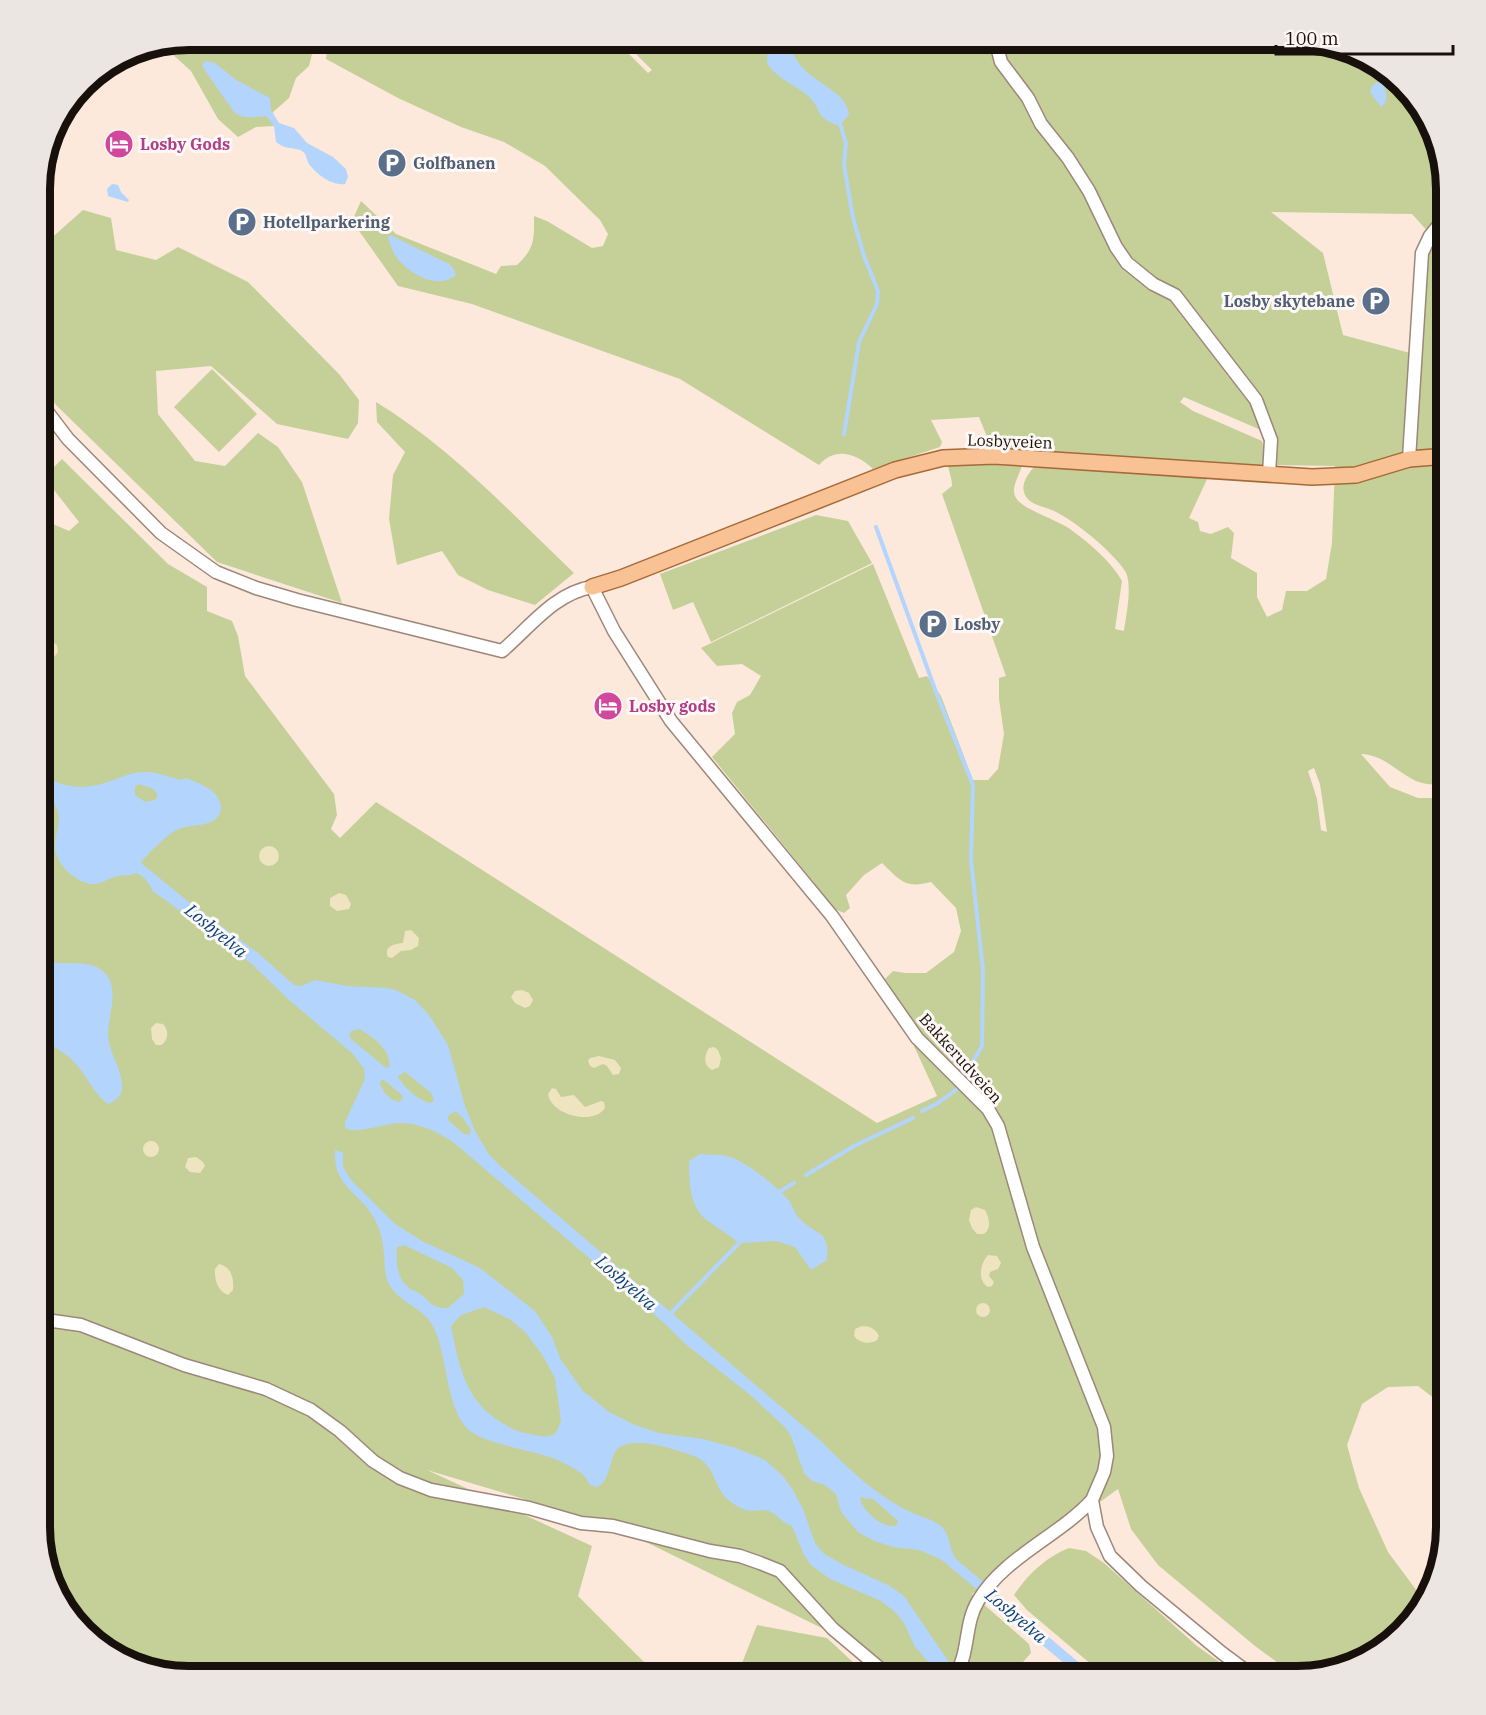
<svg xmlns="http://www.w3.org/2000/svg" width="1486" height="1715" font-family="'IBM Plex Serif',serif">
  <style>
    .green { fill: #c4d098; fill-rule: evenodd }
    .sand { fill: #eee4bf }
    .water { fill: #b3d4fd; fill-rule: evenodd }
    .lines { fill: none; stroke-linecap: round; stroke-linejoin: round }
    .stream { stroke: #b3d4fd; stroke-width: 4 }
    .minor-casing { stroke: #9d8779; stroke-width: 15 }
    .major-casing { stroke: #a66937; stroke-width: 18 }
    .minor { stroke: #fff; stroke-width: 12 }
    .major { stroke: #f8c295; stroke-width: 15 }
    .labels { text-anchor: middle; stroke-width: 6; stroke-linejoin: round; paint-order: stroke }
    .hotel-label { font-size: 16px; font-weight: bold; fill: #b23c85; stroke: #fef9f6; text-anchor: start }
    .service-label { font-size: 16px; font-weight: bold; fill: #4e5e75; stroke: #fef9f6; text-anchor: start }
    .street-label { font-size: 16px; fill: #18100a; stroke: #fef9f6 }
    .water-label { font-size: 18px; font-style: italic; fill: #06427d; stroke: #fef9f6 }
    .rim { fill: none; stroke: #18100a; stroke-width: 8 }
  </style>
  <rect width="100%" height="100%" fill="#fce9dc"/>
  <path class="green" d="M 188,39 L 271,39 L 288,50 L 315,42 L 309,66 L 296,78 L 289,98 L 273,112 L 274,126 L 256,127 L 238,137 L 218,119 L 191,71 L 161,44 Z
    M 328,39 L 609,39 L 630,55 L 648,73 L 652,70 L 634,52 L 617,39 L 1307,39 L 1372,59 L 1416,98 L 1439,140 L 1447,188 L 1447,783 C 1441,784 1434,785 1427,784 C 1403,781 1389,755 1361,754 L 1390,787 L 1418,798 L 1447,798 L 1447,1408 L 1418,1386 L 1388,1387 L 1362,1404 L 1347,1445 L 1359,1488 L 1388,1552 L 1417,1591 L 1427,1599 L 1388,1645 L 1346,1668 L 1296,1676 L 1255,1646 L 1158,1565 L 1131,1529 L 1118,1489 L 972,1594 L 1029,1644 L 1031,1653 L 1015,1671 L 1016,1676 L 877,1676 L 834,1634 L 611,1525 L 427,1470 L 592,1546 L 578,1596 L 658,1676 L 188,1676 L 122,1660 L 70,1617 L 47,1574 L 39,1527 L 39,518 L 69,531 L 79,522 L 54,490 L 54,467 L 62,459 L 168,564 L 207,587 L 207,611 L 232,621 L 238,636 L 245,676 L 334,794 L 337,815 L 331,829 L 340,838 L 376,802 L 877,1123 L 937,1096 L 908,1033 L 916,1027 L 885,979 L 893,971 L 905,973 L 926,973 L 954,952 L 961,931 L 956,908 L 931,882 C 904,889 900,880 882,863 L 864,875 L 846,895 L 850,908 L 844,913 L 830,907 L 816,885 L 712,757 L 735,734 L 732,713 L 737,702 L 750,695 L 761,676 L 742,664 L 717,666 L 701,648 L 873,564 L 919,678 L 927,676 L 941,696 L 973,780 L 988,780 L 998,769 L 1004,734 L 999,699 L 999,678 L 1006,676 L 942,494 L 952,486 C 952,477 948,471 948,462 L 1000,462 L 1022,465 C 1020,475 1011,486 1015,496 C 1020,509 1056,519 1070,529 C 1089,543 1110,560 1122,581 L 1115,629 L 1124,631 C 1126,616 1133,584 1125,571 C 1113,552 1074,520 1054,511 C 1044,506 1027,505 1024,492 C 1021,483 1029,473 1034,467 L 1208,477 L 1189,518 L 1198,522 L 1200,531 L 1211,534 L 1228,527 L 1234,533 L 1231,558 L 1257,573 L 1257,597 L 1267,617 L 1282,610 L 1286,591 L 1307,591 L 1326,579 L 1332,543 L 1335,466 L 1275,465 L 1275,436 L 1184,397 L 1180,402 L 1193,411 L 1262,441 L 1266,453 L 1265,464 L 1257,467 L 992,449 L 979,417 L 931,420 L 942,442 L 940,447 L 873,469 C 857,454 836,446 819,465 L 680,379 L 472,304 L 398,286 L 352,221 L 361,201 L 396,234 L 496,274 L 501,266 L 517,265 C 535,248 534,240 534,216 L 547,221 L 592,248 L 603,246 L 608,234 L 600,220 L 545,166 L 504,142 L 461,127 L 398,98 L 326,59 ZM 1271,212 L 1412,214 L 1439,244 L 1430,236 L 1414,354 L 1343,335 L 1323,253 ZM 1314,768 L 1320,784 L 1327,832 L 1321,830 L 1317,799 L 1308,771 Z
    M 83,210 L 111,218 L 116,250 L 156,260 L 178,247 L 248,282 L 339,374 L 359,400 L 358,423 L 348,439 L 277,424 L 211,366 L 156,371 L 158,414 L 195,461 L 225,466 L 258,433 L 278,447 L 302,482 L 342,603 L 217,562 L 56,405 L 39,377 L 39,249 Z
    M 212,369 L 257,414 L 219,452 L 174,407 Z
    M 376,402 C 449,446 512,514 574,573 L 535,605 L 488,590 L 458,575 L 442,551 L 397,565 L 389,519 L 393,475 L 405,452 L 377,422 Z
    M 816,515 L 848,521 L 872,563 L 711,642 L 693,602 L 673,610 L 660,574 Z
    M 1069,1548 L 1086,1551 L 1104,1563 L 1197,1646 L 1239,1676 L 1105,1676 L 1027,1610 L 1014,1595 C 1028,1574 1046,1557 1069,1548 Z
    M 757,1625 L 827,1638 L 868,1676 L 737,1676 Z"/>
  <path class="sand" d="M 44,639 L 50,640 L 57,645 L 58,652 L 55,656 L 48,658 L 39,653 L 39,640 Z
    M259 856a10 10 0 1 1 20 0a10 10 0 1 1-20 0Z
    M 339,893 L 346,895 L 351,904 L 349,909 L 337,911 L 330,906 L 330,898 Z
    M 411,930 L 419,938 L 418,946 L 411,950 L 401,951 L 392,958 L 388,957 C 383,946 395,944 403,943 L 405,931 Z
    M 522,990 L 529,993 L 533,1000 L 530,1006 L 525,1008 L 515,1003 L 511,997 L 515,991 Z
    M 156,1023 L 163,1024 C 169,1030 169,1040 161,1045 L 156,1045 L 152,1039 L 151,1028 Z
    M 714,1047 L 718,1050 L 721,1058 L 719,1067 L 712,1070 C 703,1065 704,1056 709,1048 Z
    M 599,1056 L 615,1060 L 621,1068 L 619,1074 L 613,1075 L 607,1066 L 603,1064 L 594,1068 L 590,1066 L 588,1061 L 590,1058 Z
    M 552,1088 L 556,1089 L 561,1097 L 574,1095 L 585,1107 L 601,1101 L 604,1102 L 605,1108 C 593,1126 551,1115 548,1094 Z
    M143 1149a8 8 0 1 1 16 0a8 8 0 1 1-16 0Z
    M 196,1157 L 203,1162 L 205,1166 L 200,1173 L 190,1172 L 185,1167 L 188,1158 Z
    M 976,1207 L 985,1210 C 989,1217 992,1228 984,1234 L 977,1234 L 972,1228 L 969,1220 L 971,1210 Z
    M 988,1255 L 997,1256 L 1001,1263 L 998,1269 L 990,1272 L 989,1276 L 994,1282 L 992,1286 L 988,1287 C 977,1280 980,1264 988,1255 Z
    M 219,1264 C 232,1267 234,1279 233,1290 L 228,1295 C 218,1292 214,1279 215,1269 Z
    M976 1310a7 7 0 1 1 14 0a7 7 0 1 1-14 0Z
    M 862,1326 C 870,1326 876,1329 879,1336 L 877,1340 C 870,1345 859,1343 854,1336 L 855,1329 Z"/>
  <path class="water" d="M 768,39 L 786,39 C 790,48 796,61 803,68 C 817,84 845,91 849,114 L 842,123 L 837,125 C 814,117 822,108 808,96 C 796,85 779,80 769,66 C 764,59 771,50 768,39 Z
    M 1371,58 L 1388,73 L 1381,79 L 1372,72 Z
    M 206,61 L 215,63 L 236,80 L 270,98 L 271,110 L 279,123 L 294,128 L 307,143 L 333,157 L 346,169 L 348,177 L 345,184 C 332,186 316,174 309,164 C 306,159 307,154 302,151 C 297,147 287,151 276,142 L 274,126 L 266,116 C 255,117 244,120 234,112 L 204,69 L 202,64 Z
    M 1377,82 L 1384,85 C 1386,93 1389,101 1381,107 L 1370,92 L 1372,86 Z
    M 112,184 L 118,185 L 121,192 L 129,200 L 128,202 L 108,196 L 107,189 Z
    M 390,235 L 449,264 L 454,269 L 456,275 C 437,291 407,273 395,255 C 392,250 390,243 388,238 Z
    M 39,772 C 56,786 79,790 101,784 C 116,780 129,772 145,772 C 158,772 169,777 181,780 L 186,778 C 200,784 219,789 221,807 C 221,814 217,819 211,822 C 200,827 186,824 175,831 C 168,834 144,857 141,863 L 190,903 L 258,953 L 294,985 L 301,986 L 315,980 L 348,986 L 387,988 L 396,990 L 415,1000 L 429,1015 L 448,1045 L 465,1106 L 475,1131 L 488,1153 L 499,1165 L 822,1442 C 848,1468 878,1498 913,1513 C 923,1518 938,1520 945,1531 C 951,1540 949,1551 957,1560 L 1095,1676 L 1079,1676 L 942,1560 L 919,1550 L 893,1547 L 874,1541 L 858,1532 L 841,1512 L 836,1494 L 825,1485 L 812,1481 L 804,1473 L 791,1436 L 785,1427 L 749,1394 L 688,1346 L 649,1309 L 453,1142 C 437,1132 420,1123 400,1123 C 386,1123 355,1135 345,1128 L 345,1122 L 365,1079 L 364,1069 L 353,1054 L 289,1000 L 252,964 L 153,891 C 148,883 146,877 136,873 C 128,877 122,874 114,877 C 108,879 102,883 96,884 C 77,885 54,863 55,845 C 55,834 61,823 58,812 C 55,801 48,793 39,786 ZM 138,784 L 152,788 L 158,795 L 155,800 L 145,802 L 135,795 L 135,787 ZM 359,1029 C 372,1036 392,1050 389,1067 L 386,1068 L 351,1039 L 349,1036 L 351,1031 ZM 405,1072 L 431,1093 L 434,1100 L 431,1103 C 420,1102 402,1086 398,1076 ZM 381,1080 L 384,1080 L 401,1094 L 403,1098 L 399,1102 C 390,1100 383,1093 380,1083 ZM 455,1111 L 462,1117 L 471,1130 L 469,1135 L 464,1134 L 448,1120 L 448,1116 ZM 862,1497 L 866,1499 L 872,1498 L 897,1520 L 898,1523 L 895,1526 C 881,1527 863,1512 860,1498 Z
    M 39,959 C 47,961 54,963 62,963 C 77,964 94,961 105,973 C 120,989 108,1016 108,1035 C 109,1054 123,1070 122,1088 C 122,1096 116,1100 109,1104 C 96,1098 86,1074 75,1063 C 66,1053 51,1045 39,1038 Z
    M 335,1150 L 343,1153 L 343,1167 L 351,1180 L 395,1224 L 422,1241 L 480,1268 L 535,1311 L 552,1337 L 561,1360 L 583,1391 L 609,1412 L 633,1424 L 659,1433 L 703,1439 L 736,1448 L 765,1460 L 782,1475 L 793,1490 L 803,1509 L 815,1543 L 824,1554 L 844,1565 L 890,1586 L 904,1596 L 951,1665 L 941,1676 L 915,1647 L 904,1623 L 895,1612 L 881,1601 L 830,1579 L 811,1565 L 804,1555 L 792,1526 C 782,1523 778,1515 769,1511 C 764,1509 757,1511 751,1511 C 744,1511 733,1504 727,1499 C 712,1484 716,1463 691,1455 C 674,1449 633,1435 617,1449 C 610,1456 608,1495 591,1485 C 588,1483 586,1477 583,1475 C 575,1468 564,1463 555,1459 C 533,1450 485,1444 469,1430 C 443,1407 449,1346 429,1320 C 418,1306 398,1301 389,1284 C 384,1274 385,1264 384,1253 C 383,1242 380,1228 374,1218 C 359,1191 333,1187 335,1150 ZM 404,1245 L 452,1268 L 463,1280 L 464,1294 L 448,1308 C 432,1308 432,1303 420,1294 C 416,1291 411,1290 408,1287 C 396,1277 396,1260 397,1247 ZM 484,1307 L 511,1320 L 526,1333 L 543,1356 L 555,1378 L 561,1421 L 556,1433 C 546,1439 536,1435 525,1433 C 517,1432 511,1428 504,1424 C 465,1402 459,1366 451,1326 L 461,1315 Z
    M 700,1154 C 709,1155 719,1154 727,1156 C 744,1160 780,1188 790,1202 C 793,1207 795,1214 799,1218 C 816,1236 830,1229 827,1260 L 811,1270 L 795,1247 L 776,1241 L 739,1243 C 729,1235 719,1229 708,1221 C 689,1207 689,1182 689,1161 Z"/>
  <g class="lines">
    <path class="stream" d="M 840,124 L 846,143 L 844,165 L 853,218 L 864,256 L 878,291 L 877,304 L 859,342 L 844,434
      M 876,527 L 936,692 L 973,785 L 971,860 L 983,970 L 982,1046 L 957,1089 L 938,1103 L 922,1111
      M 806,1175 L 854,1146 L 913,1118
      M 779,1192 L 794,1183
      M 668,1316 L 739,1243"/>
    <g class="minor-casing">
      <path id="minor" d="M 995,39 L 1001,62 L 1028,98 L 1041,124 L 1068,158 L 1089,191 L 1116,247 L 1127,263 L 1153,284 L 1175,295 L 1256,400 L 1271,440 L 1269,474
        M 39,401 L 68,439 L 161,533 L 216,572 L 256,588 L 297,600 L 502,651 C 530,627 555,593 592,587 L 614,631 L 671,721 L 832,916 L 917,1038 L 988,1109 L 998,1126 L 1033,1247 L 1104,1427 L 1107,1456 L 1104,1472 L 1092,1500 L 1097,1527 L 1110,1556 L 1141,1586 L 1222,1653 L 1253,1676
        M 1409,459 L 1422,253 L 1430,236 L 1447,215
        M 39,1319 L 81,1325 L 184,1365 L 266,1389 L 311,1410 L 340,1431 L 373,1461 L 400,1478 L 431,1490 L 529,1508 L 581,1523 L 613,1526 L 710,1551 L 740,1556 L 760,1563 L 780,1571 L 833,1629 L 889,1676
        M 955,1676 C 970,1652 964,1624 978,1601 C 1003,1558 1059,1536 1092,1500"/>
    </g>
    <g class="major-casing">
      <path id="major" d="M 592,587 L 621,578 L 895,470 L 943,458 L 994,456 L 1312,477 L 1356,475 L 1409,459 L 1447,456"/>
    </g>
    <use href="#minor" class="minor"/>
    <use href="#major" class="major"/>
  </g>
  <defs>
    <g id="hotel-disc" transform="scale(1.5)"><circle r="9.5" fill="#d1479c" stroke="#fef9f6"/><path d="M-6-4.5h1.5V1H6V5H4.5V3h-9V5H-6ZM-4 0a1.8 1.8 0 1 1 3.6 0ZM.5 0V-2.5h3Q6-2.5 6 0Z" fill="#fff"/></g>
    <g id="parking-disc" transform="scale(1.5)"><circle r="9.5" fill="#5c6f8a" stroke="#fef9f6"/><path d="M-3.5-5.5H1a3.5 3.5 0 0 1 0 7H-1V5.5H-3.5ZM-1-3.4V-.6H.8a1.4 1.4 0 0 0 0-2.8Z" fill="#fff"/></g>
  </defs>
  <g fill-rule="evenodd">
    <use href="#hotel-disc" x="119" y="144"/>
    <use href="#parking-disc" x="392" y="163"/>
    <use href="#parking-disc" x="242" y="222"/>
    <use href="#parking-disc" x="1376" y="301"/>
    <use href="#parking-disc" x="933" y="624"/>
    <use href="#hotel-disc" x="608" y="706"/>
  </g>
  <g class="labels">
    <g class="hotel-label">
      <text x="140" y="150">Losby Gods</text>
      <text x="629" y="712">Losby gods</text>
    </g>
    <g class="service-label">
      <text x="413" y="169">Golfbanen</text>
      <text x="263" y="228">Hotellparkering</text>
      <text x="1355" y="307" text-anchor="end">Losby skytebane</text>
      <text x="954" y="630">Losby</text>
    </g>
    <g class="street-label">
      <text transform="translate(1010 441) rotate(2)" y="6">Losbyveien</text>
      <text transform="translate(961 1058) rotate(48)" y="6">Bakkerudveien</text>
    </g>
    <g class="water-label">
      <text transform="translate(216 931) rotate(39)" y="6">Losbyelva</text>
      <text transform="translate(626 1283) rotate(41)" y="6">Losbyelva</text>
      <text transform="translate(1016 1616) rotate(40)" y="6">Losbyelva</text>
    </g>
  </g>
  <path d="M0 0H1486V1715H0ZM189 50H1297A139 139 0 0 1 1436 189V1527A139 139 0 0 1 1297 1666H189A139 139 0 0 1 50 1527V189A139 139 0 0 1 189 50Z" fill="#ece6e3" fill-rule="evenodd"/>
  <path class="rim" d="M189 50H1297A139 139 0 0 1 1436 189V1527A139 139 0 0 1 1297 1666H189A139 139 0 0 1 50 1527V189A139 139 0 0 1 189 50Z"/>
  <path d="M1276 45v9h177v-9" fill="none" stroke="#18100a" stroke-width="3"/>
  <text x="1285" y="45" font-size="18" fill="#18100a" stroke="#fef9f6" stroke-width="4.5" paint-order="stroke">100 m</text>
</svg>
